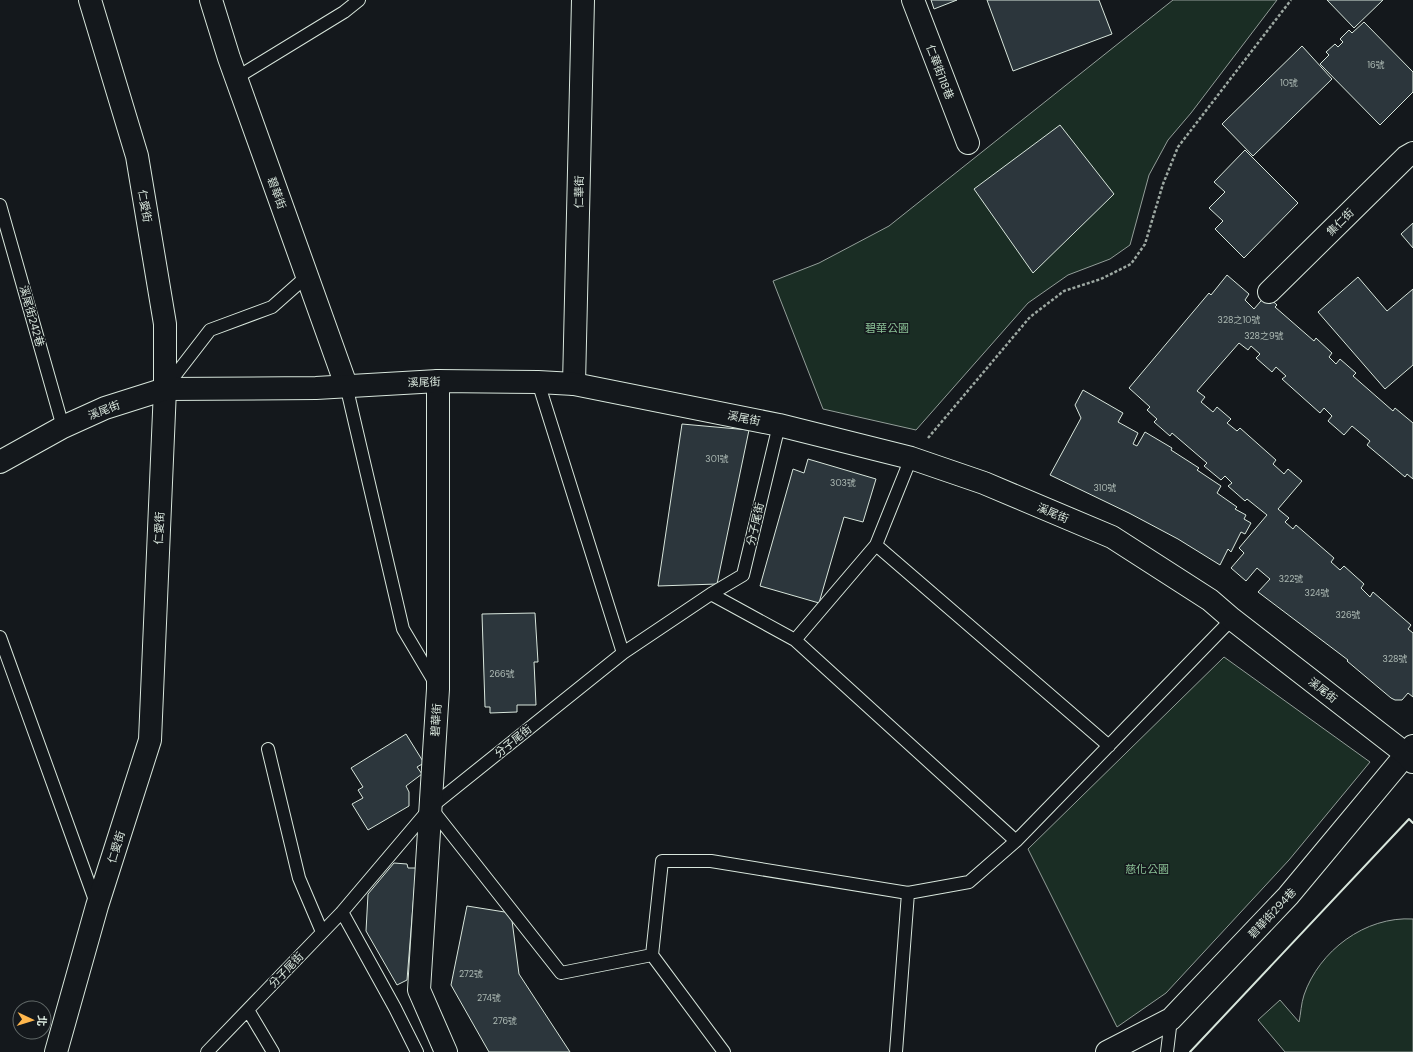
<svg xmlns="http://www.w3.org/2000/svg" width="1413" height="1052" font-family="'DM Sans','Noto Sans TC',sans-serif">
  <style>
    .green { fill: #1a2d24; stroke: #939e99 }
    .building { fill: #2c363c; stroke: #d8e6dc }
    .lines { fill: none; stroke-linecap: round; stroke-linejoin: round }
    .lane-casing { stroke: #d8e6dc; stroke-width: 14 }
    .street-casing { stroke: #d8e6dc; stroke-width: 24 }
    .secondary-casing { stroke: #d8e6dc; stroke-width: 24 }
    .path { stroke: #9da8a2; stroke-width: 2.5; stroke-dasharray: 3 2; stroke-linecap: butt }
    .lane { stroke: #14181c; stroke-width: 12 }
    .street { stroke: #14181c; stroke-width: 22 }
    .secondary { stroke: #14181c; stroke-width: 22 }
    .wall { stroke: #d8e6dc; stroke-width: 2 }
    .labels { text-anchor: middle; stroke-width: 3; stroke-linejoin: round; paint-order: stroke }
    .number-label { font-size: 9px; fill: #adbab4 }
    .street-label { font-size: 11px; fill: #d8e6dc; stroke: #14181c }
    .park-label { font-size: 11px; fill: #8ac095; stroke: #14181c }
  </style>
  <rect width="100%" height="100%" fill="#14181c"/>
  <path class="green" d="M 1173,0 L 1277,0 L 1191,113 L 1168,140 L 1149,175 L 1130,245 L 1110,259 L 1068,275 L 1028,303 L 916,430 L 823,409 L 773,281 L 819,263 L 889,226 Z
    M 1224,657 L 1370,762 L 1289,860 L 1166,993 L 1117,1027 L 1028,849 Z
    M 1413,919 L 1413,1052 L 1285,1052 L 1258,1020 L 1280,1000 L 1299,1022 C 1301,1013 1301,1004 1304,995 C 1319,951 1365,916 1413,919 Z"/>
  <path class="building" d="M 931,0 L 957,0 L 934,9 Z
    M 987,0 L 1099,0 L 1112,34 L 1013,71 Z
    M 1327,0 L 1383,0 L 1354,28 Z
    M 1364,22 L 1413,72 L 1413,92 L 1380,125 L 1320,64 L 1329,55 L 1326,52 L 1335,44 L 1338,47 L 1343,42 L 1340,39 L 1349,30 L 1352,33 Z
    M 1302,46 L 1332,79 L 1253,156 L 1222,124 Z
    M 1060,125 L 1114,194 L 1033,273 L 974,189 Z
    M 1245,150 L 1298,203 L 1244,258 L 1215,229 L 1223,221 L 1209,208 L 1225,192 L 1214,182 Z
    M 1413,223 L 1413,248 L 1401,234 Z
    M 1227,275 L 1249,294 L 1245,300 L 1254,309 L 1266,295 L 1277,305 L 1275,307 L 1314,341 L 1316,338 L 1332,353 L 1329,357 L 1336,364 L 1340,359 L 1356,373 L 1353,376 L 1393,411 L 1395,408 L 1413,423 L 1413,479 L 1407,474 L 1405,477 L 1367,445 L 1370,441 L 1352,426 L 1344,435 L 1328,421 L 1332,416 L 1324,408 L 1320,413 L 1282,379 L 1286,376 L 1276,367 L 1272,372 L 1256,358 L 1260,354 L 1251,346 L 1248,350 L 1239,343 L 1197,391 L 1205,397 L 1201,402 L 1213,412 L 1217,407 L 1231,419 L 1227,423 L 1237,431 L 1240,428 L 1276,460 L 1273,464 L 1284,474 L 1288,469 L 1302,481 L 1278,509 L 1289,518 L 1285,522 L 1293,529 L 1296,525 L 1334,558 L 1331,562 L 1340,570 L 1344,566 L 1364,584 L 1361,588 L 1370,597 L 1373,592 L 1411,625 L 1408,629 L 1413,633 L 1413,697 L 1408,693 L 1402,700 L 1395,700 L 1391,698 L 1347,661 L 1348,660 L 1258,592 L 1270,579 L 1257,568 L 1246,581 L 1231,568 L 1244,553 L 1239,548 L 1267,515 L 1247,499 L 1245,501 L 1228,486 L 1232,483 L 1225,476 L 1221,480 L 1204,466 L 1207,463 L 1172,433 L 1170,436 L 1154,422 L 1157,419 L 1147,410 L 1150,407 L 1129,388 L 1209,293 L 1211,295 Z
    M 1358,277 L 1387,311 L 1413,289 L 1413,365 L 1385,389 L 1318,312 Z
    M 1083,390 L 1123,413 L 1118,422 L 1138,433 L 1133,444 L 1137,446 L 1145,432 L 1172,448 L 1171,450 L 1199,468 L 1197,470 L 1221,486 L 1217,493 L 1237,507 L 1235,509 L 1246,515 L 1244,519 L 1251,523 L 1245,534 L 1241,532 L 1231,552 L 1228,549 L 1220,565 L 1178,539 L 1129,513 L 1050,475 L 1081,418 L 1075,405 Z
    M 682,424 L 749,430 L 717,584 L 658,586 Z
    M 808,459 L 876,479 L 863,522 L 844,517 L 819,603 L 760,586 L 793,469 L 804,473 Z
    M 535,613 L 538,662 L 534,662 L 536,705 L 517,705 L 517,712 L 490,713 L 490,707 L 485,707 L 482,614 Z
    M 406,734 L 424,763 L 417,767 L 422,774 L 406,786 L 409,792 L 409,806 L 368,830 L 352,804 L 363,798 L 358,790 L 363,787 L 351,768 Z
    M 394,863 L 407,864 L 408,868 L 416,868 L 407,980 L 397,985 L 366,931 L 368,894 Z
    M 467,906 L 511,913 L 519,974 L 570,1052 L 489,1052 L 451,985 Z"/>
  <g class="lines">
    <g class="lane-casing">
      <path id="lane" d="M 236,78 L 344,12 L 359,0
        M 0,205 L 63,427
        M 538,382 L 623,653
        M 346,385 L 403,629 L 435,683
        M 166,387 L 210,330 L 272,307 L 307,276
        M 876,545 L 1109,746
        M 711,594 L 795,640 L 1016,841
        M 0,637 L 96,903
        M 795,640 L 876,545 L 911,458
        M 268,749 L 299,878 L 322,932
        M 431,808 L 561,973 L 652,955 L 662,861 L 711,861 L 908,893 L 969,882 L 1016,841 L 1232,619
        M 342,912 L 395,1008 L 417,1052
        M 652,955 L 724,1052
        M 248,1010 L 273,1052
        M 207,1052 L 342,912 L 431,807 L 623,653 L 711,594 L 743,575 L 779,425
        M 896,1052 L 908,893
        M 1167,1052 L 1171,1019"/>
    </g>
    <g class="street-casing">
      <path id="street" d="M 211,0 L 229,58 L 346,385
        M 913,0 L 968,143
        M 1269,292 L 1406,157 L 1413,153
        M 438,381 L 438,689 L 419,990 L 446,1052
        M 574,384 L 583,0
        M 56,1052 L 97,906 L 150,740 L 165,389
        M 1107,1052 L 1171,1019 L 1288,896 L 1413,746"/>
    </g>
    <g class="secondary-casing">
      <path id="secondary" d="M 90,0 L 137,156 L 165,324 L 165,389
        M 0,462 L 63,427 L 105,408 L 165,389 L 316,388 L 438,381 L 538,382 L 574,384 L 779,425 L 911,458 L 984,483 L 1112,537 L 1210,600 L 1232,619 L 1406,754 L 1413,762"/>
    </g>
    <path class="path" d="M 928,438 L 1030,317 L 1064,291 L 1101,279 L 1131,264 L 1145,244 L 1163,184 L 1178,147 L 1291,0"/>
    <use href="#lane" class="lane"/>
    <use href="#street" class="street"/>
    <use href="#secondary" class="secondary"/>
    <path class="wall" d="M 1190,1052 L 1409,819 L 1413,823"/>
  </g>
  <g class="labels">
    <g class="number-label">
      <text x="1376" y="68">16號</text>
      <text x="1289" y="86">10號</text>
      <text x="1239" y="323">328之10號</text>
      <text x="1264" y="339">328之9號</text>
      <text x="717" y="462">301號</text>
      <text x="843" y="486">303號</text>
      <text x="1105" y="491">310號</text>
      <text x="1291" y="582">322號</text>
      <text x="1317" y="596">324號</text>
      <text x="1348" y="618">326號</text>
      <text x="1395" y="662">328號</text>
      <text x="502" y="677">266號</text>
      <text x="471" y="977">272號</text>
      <text x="489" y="1001">274號</text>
      <text x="505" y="1024">276號</text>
    </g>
    <g class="street-label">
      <text transform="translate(940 72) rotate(69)" y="4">仁華街118巷</text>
      <text transform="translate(579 192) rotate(-89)" y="4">仁華街</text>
      <text transform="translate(277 193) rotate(70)" y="4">碧華街</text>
      <text transform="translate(145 206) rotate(80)" y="4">仁愛街</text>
      <text transform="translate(1340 222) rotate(-45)" y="4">集仁街</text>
      <text transform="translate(32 316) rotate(74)" y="4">溪尾街242巷</text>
      <text transform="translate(424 382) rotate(-2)" y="4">溪尾街</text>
      <text transform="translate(104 410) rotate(-21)" y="4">溪尾街</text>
      <text transform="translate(744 418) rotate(11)" y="4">溪尾街</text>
      <text transform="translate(1053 513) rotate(23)" y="4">溪尾街</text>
      <text transform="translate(755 524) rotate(-77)" y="4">分子尾街</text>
      <text transform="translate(159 528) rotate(-87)" y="4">仁愛街</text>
      <text transform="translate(1323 690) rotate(38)" y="4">溪尾街</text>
      <text transform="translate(436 720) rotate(-86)" y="4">碧華街</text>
      <text transform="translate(513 741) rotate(-39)" y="4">分子尾街</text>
      <text transform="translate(116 847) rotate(-73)" y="4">仁愛街</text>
      <text transform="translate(1272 913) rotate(-47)" y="4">碧華街294巷</text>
      <text transform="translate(286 970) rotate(-46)" y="4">分子尾街</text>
    </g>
    <g class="park-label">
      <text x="887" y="332">碧華公園</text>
      <text x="1147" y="873">慈化公園</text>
    </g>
  </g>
  <g transform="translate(32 1020) rotate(94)"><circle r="19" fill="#14181c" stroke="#626a69"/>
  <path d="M0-3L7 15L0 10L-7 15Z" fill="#ffb74d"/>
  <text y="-6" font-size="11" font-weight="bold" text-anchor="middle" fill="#d8e6dc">北</text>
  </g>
</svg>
